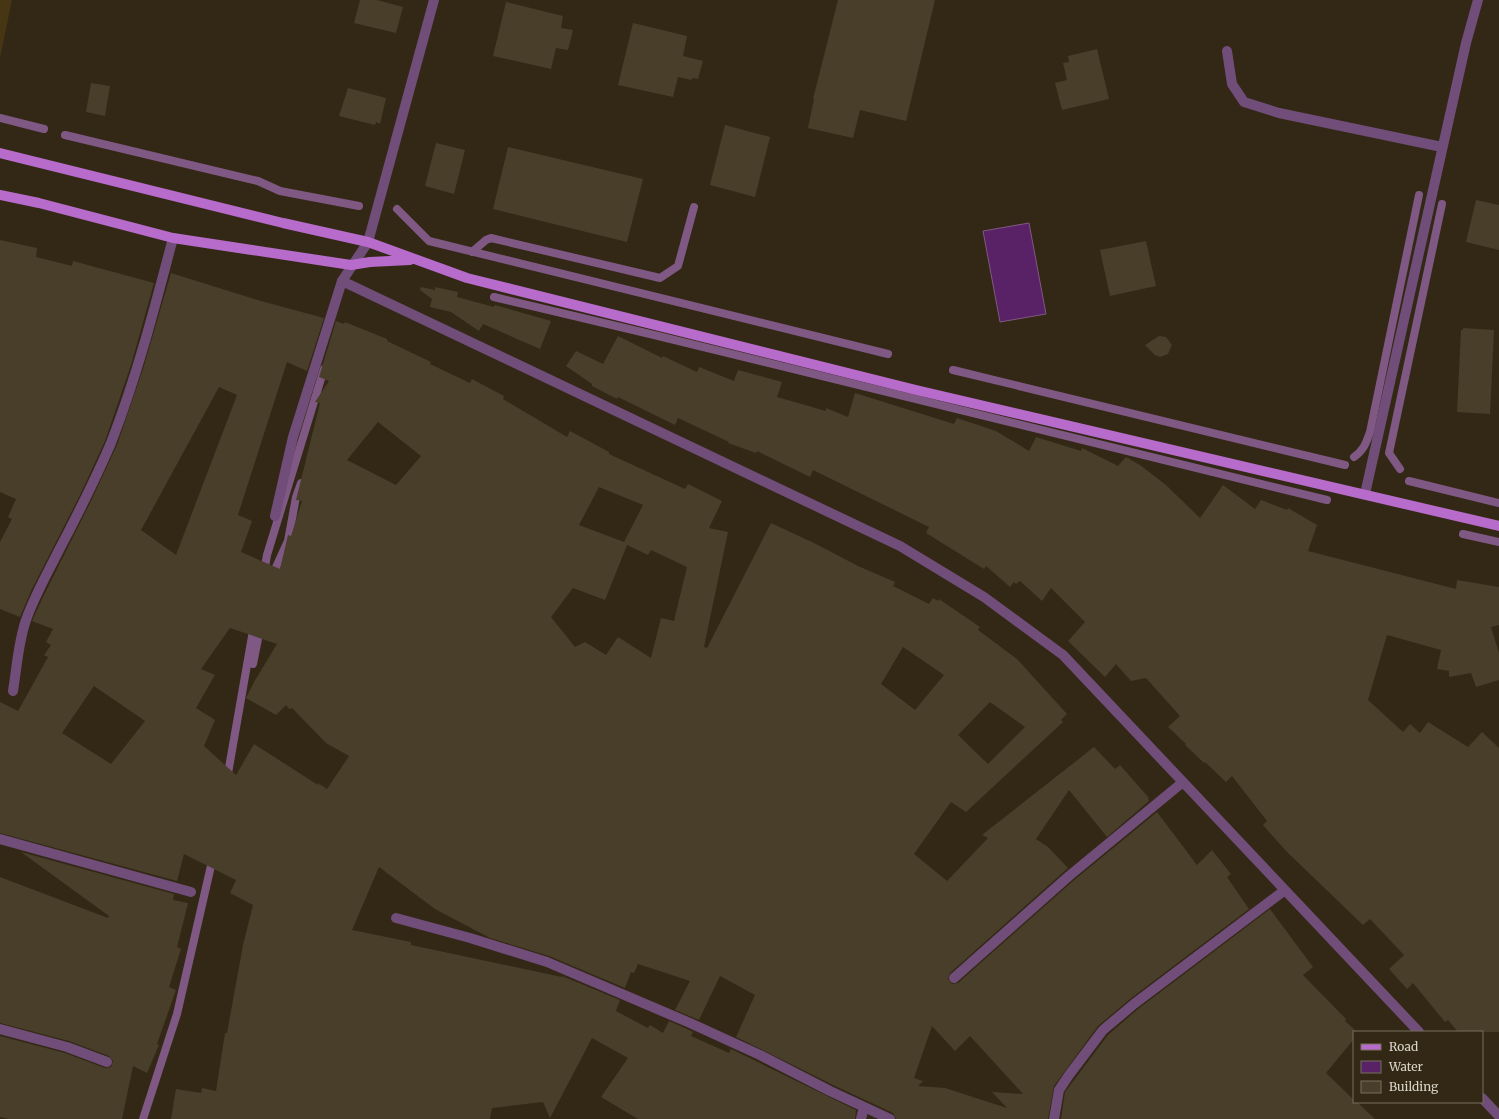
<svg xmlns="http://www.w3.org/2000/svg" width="1499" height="1119" font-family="Merriweather,serif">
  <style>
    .green { fill: #473614 }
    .water { fill: #592266; stroke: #805884 }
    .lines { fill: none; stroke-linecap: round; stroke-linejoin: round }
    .stream { stroke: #805884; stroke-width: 8 }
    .building { fill: #493e2a; fill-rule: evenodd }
    .service { stroke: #714d7a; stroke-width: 10 }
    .minor { stroke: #714d7a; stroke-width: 10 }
    .primary { stroke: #b76bca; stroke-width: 10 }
  </style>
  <rect width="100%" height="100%" fill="#322815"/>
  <path class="green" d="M 0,0 L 12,0 L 0,58 Z"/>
  <path class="water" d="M 1029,223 L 1046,314 L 1000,322 L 983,231 Z"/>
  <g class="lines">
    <path class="stream" d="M 0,118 L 44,129
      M 65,135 L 258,181 L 280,191 L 359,206
      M 397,209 L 429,241 L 888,354
      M 472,252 L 486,240 L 491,238 L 660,278 L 678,266 L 694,207
      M 494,297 L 650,334 L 1327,500
      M 953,370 L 1345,465
      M 1354,457 C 1364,450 1366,443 1370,432 L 1419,195
      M 1400,469 L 1389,453 L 1442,204
      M 1409,481 L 1499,503
      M 1463,534 L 1499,542
      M 264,572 L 267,555 L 324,369
      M 272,576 L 288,541 L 296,497 L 301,483
      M 253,664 L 260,629
      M 227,779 L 254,625
      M 143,1119 L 177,1014 L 213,857"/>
  </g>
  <path class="building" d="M 360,0 L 377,0 L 403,7 L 396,33 L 354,23 Z
    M 838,0 L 935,0 L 906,121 L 860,110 L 853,138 L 808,128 L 814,99 L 813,99 Z
    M 506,2 L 563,16 L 561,28 L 573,30 L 568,50 L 556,48 L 551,69 L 493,56 Z
    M 633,23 L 687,36 L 683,56 L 703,61 L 698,79 L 692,78 L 692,80 L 678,77 L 673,97 L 618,85 Z
    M 1097,49 L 1109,99 L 1062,110 L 1055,83 L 1067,80 L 1063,63 L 1069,62 L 1068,56 Z
    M 91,83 L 110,86 L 105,116 L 86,112 Z
    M 348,88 L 386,98 L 380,124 L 376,122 L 375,125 L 339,116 Z
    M 725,125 L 770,137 L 755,197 L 710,185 Z
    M 436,143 L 465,150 L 454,194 L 425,186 Z
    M 508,147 L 643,179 L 627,242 L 493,209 Z
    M 1476,200 L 1499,205 L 1499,250 L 1466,242 Z
    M 0,240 L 37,248 L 36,257 L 72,266 L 73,261 L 154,283 L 131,365 L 105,441 L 80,495 L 31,591 L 20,617 L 0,609 L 0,542 L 12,519 L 8,517 L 16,499 L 0,492 Z
    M 1146,241 L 1156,286 L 1110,296 L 1100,250 Z
    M 171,273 L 261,301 L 324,318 L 307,371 L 287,362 L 238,515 L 252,521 L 241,552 L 280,569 L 288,535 L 291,536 L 302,501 L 296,500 L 320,403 L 315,402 L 329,381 L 319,377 L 336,321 L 344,324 L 345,322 L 387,339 L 387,341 L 431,362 L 430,364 L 470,383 L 472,379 L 504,396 L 503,399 L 567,437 L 570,431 L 609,452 L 609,454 L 685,489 L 688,484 L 722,501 L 709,528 L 728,532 L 704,647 L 707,648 L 771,523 L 814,543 L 858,566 L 895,582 L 893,586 L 929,604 L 933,598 L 938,601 L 939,599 L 980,627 L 978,630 L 1017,659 L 1067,714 L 1061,720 L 1063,722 L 966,812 L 951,802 L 914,854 L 947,881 L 988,838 L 982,835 L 1094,747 L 1115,769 L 1120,765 L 1149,798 L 1148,799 L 1149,801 L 1107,837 L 1069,790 L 1036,839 L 1048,847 L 1068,868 L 950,973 L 948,979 L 952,984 L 958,983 L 1073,881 L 1157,812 L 1197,865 L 1212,850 L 1231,874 L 1227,877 L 1249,909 L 1130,999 L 1098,1026 L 1054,1086 L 1048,1119 L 896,1119 L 893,1113 L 833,1085 L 736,1037 L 755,995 L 720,976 L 699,1020 L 675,1010 L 690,981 L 638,964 L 634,973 L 631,972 L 625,988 L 549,956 L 490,938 L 435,909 L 379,867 L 352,930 L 411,942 L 411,945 L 562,977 L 562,976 L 620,1000 L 616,1011 L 648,1028 L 650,1025 L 663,1033 L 669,1021 L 687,1029 L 693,1032 L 691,1036 L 729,1053 L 731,1049 L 856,1110 L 855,1119 L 638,1119 L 601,1097 L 628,1058 L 592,1038 L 550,1118 L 543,1102 L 492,1108 L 490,1119 L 171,1119 L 176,1089 L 201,1093 L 202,1088 L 216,1091 L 225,1033 L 227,1033 L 243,945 L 253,905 L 230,893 L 236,880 L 184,854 L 177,881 L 0,833 L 0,702 L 18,711 L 48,657 L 44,655 L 51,645 L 46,642 L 53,629 L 32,621 L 43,597 L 91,501 L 117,445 L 143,369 ZM 219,387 L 237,395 L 176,555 L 141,530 ZM 378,422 L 421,456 L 396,485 L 347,460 ZM 599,487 L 643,505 L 624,542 L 579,525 ZM 627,545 L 648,555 L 651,550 L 687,567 L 674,621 L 661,618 L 651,658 L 618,637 L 606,655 L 585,642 L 575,647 L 551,617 L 573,588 L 605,600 ZM 230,628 L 277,644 L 254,682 L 246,698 L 276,715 L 286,705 L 289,709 L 292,708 L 326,743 L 349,756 L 327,789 L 318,783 L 318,785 L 254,744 L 236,775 L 204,746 L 215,720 L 196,708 L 215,675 L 201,669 ZM 903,647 L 944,675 L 915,710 L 881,684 ZM 94,686 L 145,721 L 111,764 L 62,733 ZM 990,702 L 1025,727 L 988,764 L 958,735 ZM 932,1026 L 955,1051 L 970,1036 L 1023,1094 L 992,1092 L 1007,1108 L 945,1088 L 918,1086 L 923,1081 L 914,1078 Z
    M 421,287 L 435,290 L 435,287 L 458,292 L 457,297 L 494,307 L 495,305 L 551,321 L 540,349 L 483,324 L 479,331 L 451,312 L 430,307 L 432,299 L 420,290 Z
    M 1463,328 L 1494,330 L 1490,414 L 1457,412 L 1461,330 L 1463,330 Z
    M 618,336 L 662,358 L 663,356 L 697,372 L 699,367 L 734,381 L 738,370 L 782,382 L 777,397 L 826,411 L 826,408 L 848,417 L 855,393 L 954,424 L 957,418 L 996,431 L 1029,451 L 1036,437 L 1081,451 L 1082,448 L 1118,466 L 1126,457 L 1140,465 L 1166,485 L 1200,518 L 1223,485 L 1255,509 L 1261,500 L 1287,510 L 1288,508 L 1317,525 L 1308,551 L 1456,589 L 1457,580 L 1499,587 L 1499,625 L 1491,627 L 1499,653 L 1499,680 L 1476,687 L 1471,673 L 1449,677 L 1449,671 L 1437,669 L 1441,650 L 1387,635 L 1368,700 L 1403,732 L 1410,724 L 1420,733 L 1428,722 L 1468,747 L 1482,732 L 1499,748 L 1499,1032 L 1458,1032 L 1448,1020 L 1445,1022 L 1413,983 L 1407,989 L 1389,969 L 1404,955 L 1370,919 L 1363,925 L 1287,852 L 1263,825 L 1267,821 L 1232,776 L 1226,782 L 1205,762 L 1204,763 L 1185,745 L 1186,744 L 1168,727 L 1180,716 L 1146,678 L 1131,681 L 1116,664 L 1105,677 L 1068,641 L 1085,622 L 1051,588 L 1042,601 L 1020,581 L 1016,584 L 1014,582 L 1010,587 L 986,566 L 984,569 L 926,533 L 929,527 L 813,470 L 810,477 L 757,451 L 756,453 L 728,443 L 729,442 L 678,418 L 675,425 L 618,397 L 617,399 L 592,386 L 592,384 L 566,366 L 576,351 L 603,364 Z
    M 1159,336 L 1166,337 L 1172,345 L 1168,354 L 1160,357 L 1155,355 L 1145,345 Z
    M 21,852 L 174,894 L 173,900 L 188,903 L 177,947 L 181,949 L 169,987 L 176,990 L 157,1044 L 159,1045 L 147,1073 L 133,1066 L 122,1119 L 9,1119 L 0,1117 L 0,1036 L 65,1053 L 105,1068 L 111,1067 L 113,1061 L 109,1056 L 69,1041 L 0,1023 L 0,877 L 108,918 L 109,916 Z
    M 1270,909 L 1313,967 L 1303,975 L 1346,1019 L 1345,1021 L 1357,1032 L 1354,1032 L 1354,1039 L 1326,1073 L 1354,1100 L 1354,1102 L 1357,1102 L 1375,1119 L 1061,1119 L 1065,1092 L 1108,1035 L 1138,1009 Z"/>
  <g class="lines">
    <path class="service" d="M 1227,51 L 1232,84 L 1244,102 L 1279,113 L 1442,147
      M 368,242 L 434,0
      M 1365,494 L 1466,43 L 1478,0
      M 275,516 L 293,437 L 342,281"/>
    <path class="minor" d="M 368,242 L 342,281 L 900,546 L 984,597 L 1063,655 L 1419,1032
      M 13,691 C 17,667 18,643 26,620 C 34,597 47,574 58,552 C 77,516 95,480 111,443 C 137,376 155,307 173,238
      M 0,839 L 191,892
      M 396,918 L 470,938 L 547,962 L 690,1023 L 760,1055 L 830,1091 L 890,1119
      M 954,978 L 1069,876 L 1183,782
      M 0,1029 L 67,1047 L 107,1062
      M 1482,1098 L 1499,1116
      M 861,1119 L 864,1107
      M 1054,1119 L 1059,1090 L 1069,1075 L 1103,1030 L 1134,1004 L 1285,890"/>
    <path class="primary" d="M 0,153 L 283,223 L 368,242 L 467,278 L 916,390 L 1499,526
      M 0,195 L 39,203 L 173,238 L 351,265 L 370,262 L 410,260"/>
  </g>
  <rect x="1353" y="1031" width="130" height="72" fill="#322815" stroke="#766e5d"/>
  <rect x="1361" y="1044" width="20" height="6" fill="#b76bca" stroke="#766e5d"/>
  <text x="1389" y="1051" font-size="12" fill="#dcd6ca">Road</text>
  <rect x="1361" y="1061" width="20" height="12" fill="#592266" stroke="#766e5d"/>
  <text x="1389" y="1071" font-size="12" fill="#dcd6ca">Water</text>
  <rect x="1361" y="1081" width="20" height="12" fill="#493e2a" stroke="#766e5d"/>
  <text x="1389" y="1091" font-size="12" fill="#dcd6ca">Building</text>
</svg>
